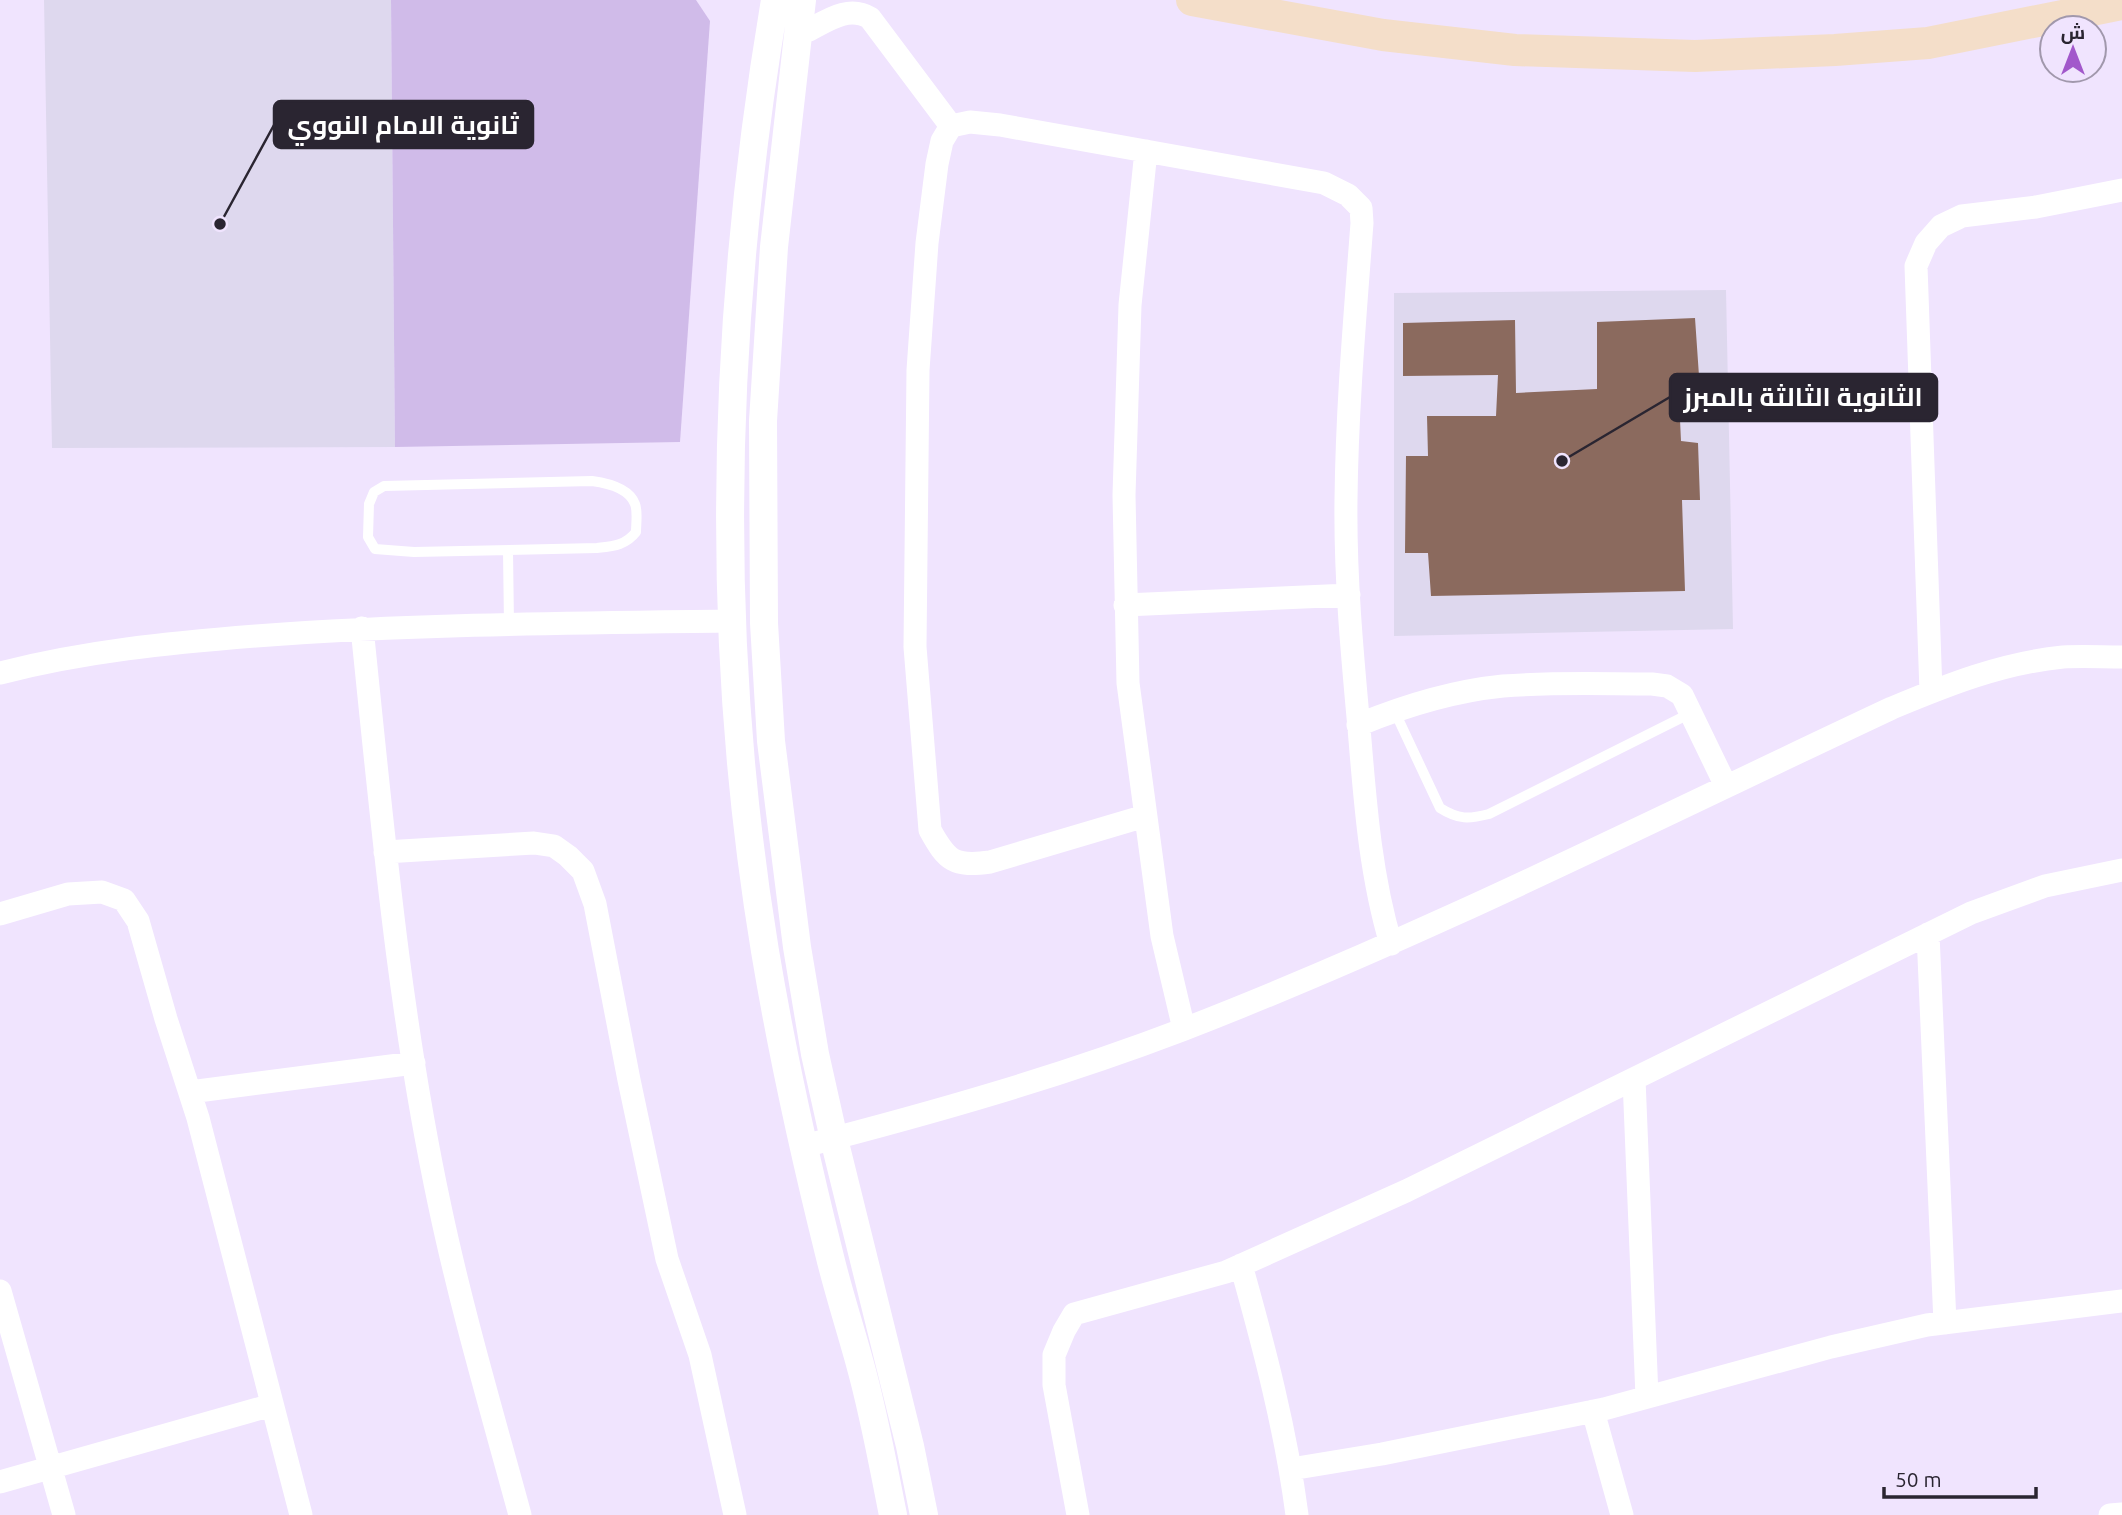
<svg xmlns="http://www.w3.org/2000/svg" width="2122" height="1515" font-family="Ubuntu,Cairo,sans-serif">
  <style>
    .education { fill: #ded8ee }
    .green { fill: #d0bbe9 }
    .building { fill: #8b6a5e }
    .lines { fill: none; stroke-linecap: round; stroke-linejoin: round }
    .service { stroke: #fff; stroke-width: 10 }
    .minor { stroke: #fff; stroke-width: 23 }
    .tertiary { stroke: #fff; stroke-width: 28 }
    .secondary { stroke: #f4dec9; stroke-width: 32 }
    .leader { fill: none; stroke: #2a2531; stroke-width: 2.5 }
    .callout-dot { fill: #2a2531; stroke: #f0e4fe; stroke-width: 2.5 }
    .callout { fill: #2a2531; stroke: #2a2531; stroke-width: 2.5 }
    .callout-label { font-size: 26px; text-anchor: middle; font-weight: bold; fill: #fff }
  </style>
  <rect width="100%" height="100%" fill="#f0e4fe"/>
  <path class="education" d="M 44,0 L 391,0 L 395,447 L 52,448 Z
    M 1726,290 L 1733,629 L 1394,636 L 1394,293 Z"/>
  <path class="green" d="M 391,0 L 696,0 L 710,21 L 680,442 L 395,447 Z"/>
  <path class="building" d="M 1695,318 L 1699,376 L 1678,378 L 1681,441 L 1698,443 L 1700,500 L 1682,500 L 1685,591 L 1431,596 L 1428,553 L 1405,553 L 1406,456 L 1428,456 L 1427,416 L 1496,416 L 1498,375 L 1403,376 L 1403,323 L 1515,320 L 1516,393 L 1597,389 L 1597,322 Z"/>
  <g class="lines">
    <path class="service" d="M 592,481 C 607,483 629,488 635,504 C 638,511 636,524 636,532 C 626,545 614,546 597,548 L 414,552 L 375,549 L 368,537 L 369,504 L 374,492 L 384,486 Z
      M 508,551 L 509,625
      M 1394,710 L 1440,808 C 1459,820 1469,819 1489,814 L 1691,713"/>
    <path class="minor" d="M 809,30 C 828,20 849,5 870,18 L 951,126
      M 1146,151 L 1130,305 L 1124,495 L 1128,683 L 1162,936 L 1184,1029
      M 1125,605 L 1349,595
      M 362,628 C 382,821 399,1016 440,1207 C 462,1311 492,1412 520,1515
      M 0,673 C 86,651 168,643 256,636 C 414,624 573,623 732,621
      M 1931,692 L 1916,266 L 1926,243 L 1941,226 L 1962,216 L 2036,207 L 2122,190
      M 1358,725 C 1404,706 1453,691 1503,686 C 1552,682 1603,684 1652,684 L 1667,686 L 1682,695 L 1726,786
      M 1145,816 L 990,862 C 954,867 947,861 930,830 L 915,647 L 918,370 L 927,243 L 937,164 L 942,141 L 951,126 L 970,122 L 1000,125 L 1324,183 L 1348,195 L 1361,208 L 1362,223 C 1355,316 1347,407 1346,500 C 1345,576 1352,652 1359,728 C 1365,800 1370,874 1391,944
      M 385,852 L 534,843 L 554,846 L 568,856 L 583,871 L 595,904 L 629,1080 L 667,1259 L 700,1355 L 735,1515
      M 0,914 L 68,894 L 102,892 L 124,900 L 138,921 L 166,1019 L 198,1118 L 301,1515
      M 1928,934 L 1945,1323
      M 1634,1079 L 1647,1397
      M 190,1092 L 414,1063
      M 804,1146 C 932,1113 1059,1077 1182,1030 C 1425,936 1657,818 1892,708 C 1947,685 2002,663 2063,657 C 2082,656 2102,657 2122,657
      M 1241,1265 C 1264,1347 1286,1430 1297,1515
      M 0,1291 L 64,1515
      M 1593,1411 L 1622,1515
      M 1291,1469 L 1382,1454 L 1604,1409 L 1831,1347 L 1927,1325 L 2122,1301
      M 0,1482 L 272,1405
      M 1078,1515 L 1054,1385 L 1054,1355 L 1064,1331 L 1074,1314 L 1226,1272 L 1406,1191 L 1971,913 L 2045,886 L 2122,870
      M 2110,1515 L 2122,1514"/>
    <path class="tertiary" d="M 775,0 C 722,314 713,637 765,951 C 782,1053 804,1153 829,1253 C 838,1291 850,1327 860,1364 C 874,1414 883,1465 893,1515
      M 802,0 L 774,247 L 763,421 L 764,623 L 771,741 L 797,947 L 815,1054 L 834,1139 L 910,1446 L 924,1515"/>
    <path class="secondary" d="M 1192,0 L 1383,35 L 1515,50 L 1695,56 L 1835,50 L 1928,43 L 2122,4"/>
  </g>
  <path class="leader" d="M220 224L274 125M1562 461L1670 397"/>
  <g class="callout-dot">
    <circle cx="220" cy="224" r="7"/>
    <circle cx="1562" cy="461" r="7"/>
  </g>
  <g class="callout">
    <rect x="274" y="101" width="259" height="47" rx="7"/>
    <rect x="1670" y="374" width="267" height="47" rx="7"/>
  </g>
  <g class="callout-label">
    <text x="403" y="134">ثانوية الامام النووي</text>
    <text x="1803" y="406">الثانوية الثالثة بالمبرز</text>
  </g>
  <g transform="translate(2073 49)"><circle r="33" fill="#f0e4fe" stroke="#a198ac" stroke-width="2"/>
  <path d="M0-5L12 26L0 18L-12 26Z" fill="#a258cb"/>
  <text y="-10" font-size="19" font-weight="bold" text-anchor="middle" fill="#2a2531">ش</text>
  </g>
  <path d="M1884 1487v10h152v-10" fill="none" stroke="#2a2531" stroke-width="3.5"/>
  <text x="1895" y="1487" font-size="21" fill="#2a2531" stroke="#f0e4fe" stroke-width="5" paint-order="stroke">50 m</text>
</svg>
